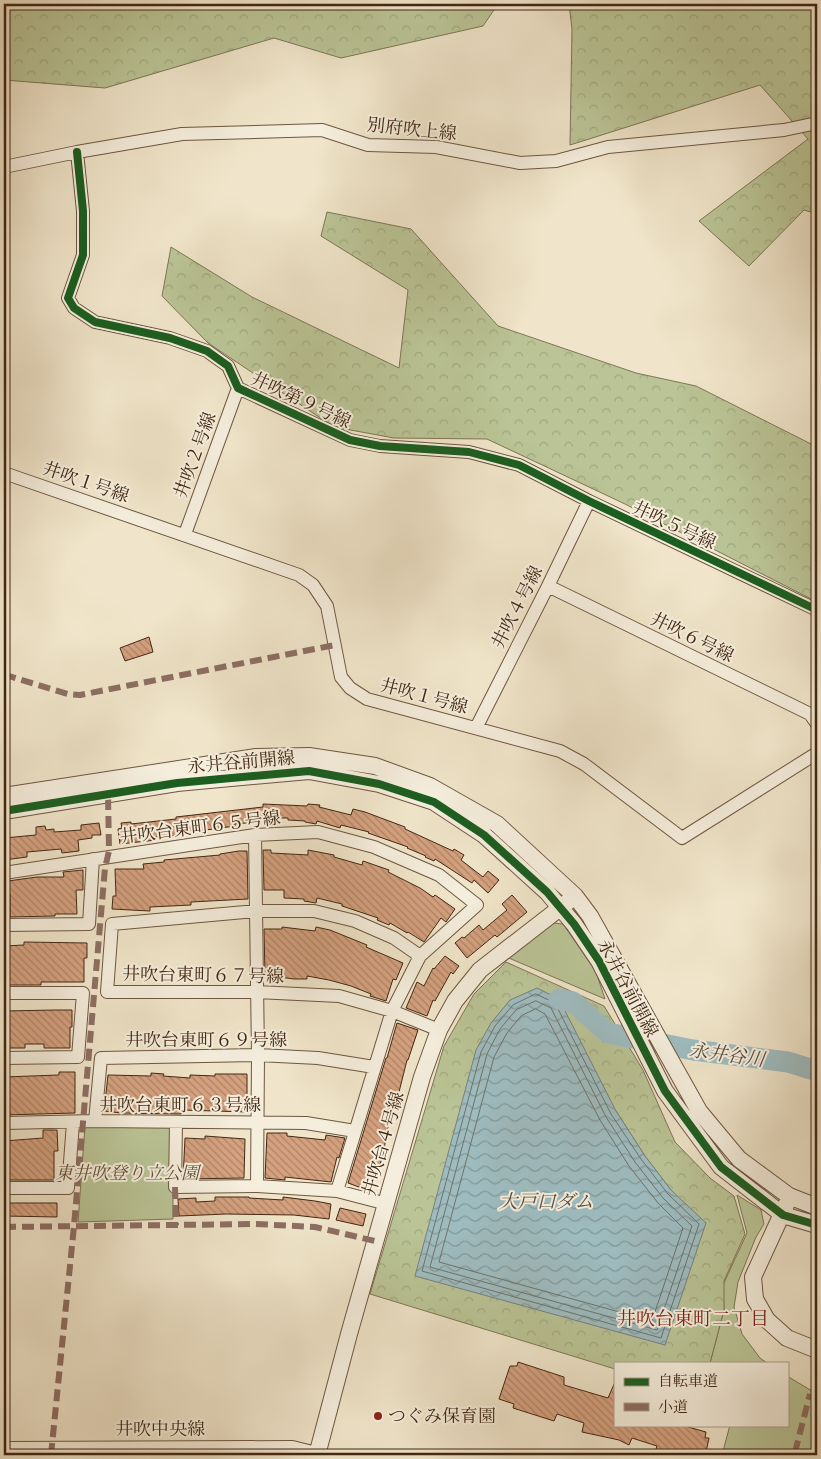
<svg xmlns="http://www.w3.org/2000/svg" width="821" height="1459" font-family="Vollkorn,'Noto Serif JP',serif">
<defs>
<pattern id="forest-crowns" width="20" height="18" patternUnits="userSpaceOnUse" patternTransform="scale(1.25)"><rect width="20" height="18" fill="#bac496"/><path d="M2 6a3 3 0 1 1 6 0M12 15a3 3 0 1 1 6 0" fill="none" stroke="#a1a880"/></pattern>
<pattern id="water-waves" width="16" height="10" patternUnits="userSpaceOnUse" patternTransform="scale(1.25)"><rect width="16" height="10" fill="#9ebcc0"/><path d="M0 5q4-4 8 0t8 0" fill="none" stroke="#82999b"/></pattern>
<pattern id="building-back-hatch" width="6" height="6" patternUnits="userSpaceOnUse" patternTransform="scale(1.25)"><rect width="6" height="6" fill="#d5a17f"/><path d="M-1 5l2 2M0 0l6 6M5-1l2 2" fill="none" stroke="#ae8367"/></pattern>
</defs>
<rect width="100%" height="100%" fill="#f0e5ca"/>
<filter id="stains"><feTurbulence type="fractalNoise" baseFrequency=".004" numOctaves="4"/><feColorMatrix values="0 0 0 0 .2 0 0 0 0 .09 0 0 0 0 .02 0 0 0 .5 -.17"/></filter>
<radialGradient id="worn" r=".72"><stop offset=".6" stop-color="#630" stop-opacity="0"/><stop offset="1" stop-color="#630" stop-opacity=".3"/></radialGradient>
<!-- green -->
<path fill="#bac496" stroke="#7e7654" d="M554 923 563 924 596 972 605 999 504 956Z
M85 1126 173 1127V1219L78 1222Z
M737 1195 761 1210 764 1224 756 1237 738 1282 734 1307 742 1334 760 1358 767 1363H710L724 1310 723 1285 747 1233Z
M787 1376 817 1394V1455H722L730 1425H787Z"/>
<!-- forest -->
<path fill="url(#forest-crowns)" stroke="#7e7654" fill-rule="evenodd" d="M4 4H498L483 26 341 58 274 38 105 88 4 80Z
M569 4H817V214L804 210 749 266 699 221 808 139 760 85 570 145 572 29Z
M327 212 411 229 498 326 636 373 696 386 817 447V602L625 504 487 439 394 438 334 427 208 343 162 296 171 247 252 297 399 368 408 290 321 236Z
M506 962 604 1006 643 1070 675 1142 710 1178 734 1196 745 1234 724 1281V1310L710 1363H615V1369L370 1294 444 1046 474 994ZM491 1023 616 1111 645 1156 671 1190Z"/>
<!-- water -->
<path fill="url(#water-waves)" stroke="#79807a" d="M537 988 559 999 616 1111 645 1156 671 1190 706 1223 665 1345 415 1276 476 1050 491 1023 510 1000Z"/>
<g fill="none" stroke-linecap="round" stroke-linejoin="round">
<!-- shore -->
<path stroke="#707269" stroke-width="1" d="M536 994 555 1003 611 1114 641 1159 668 1194 699 1224 661 1338 422 1271 481 1052 495 1026 513 1005Z
M536 1001 551 1008 606 1117 635 1162 663 1198 692 1226 657 1330 430 1267 487 1054 500 1029 516 1010Z
M536 1009 545 1014 600 1120 629 1166 658 1203 683 1228 652 1321 439 1262 494 1057 507 1033 521 1016Z"/>
<!-- river -->
<path stroke="#9ebcc0" stroke-width="21" d="M559 999 573 1002 608 1033 693 1050 788 1062 817 1071"/>
</g>
<!-- building -->
<path fill="url(#building-back-hatch)" stroke="#422712" d="M149 637 153 652 125 661 120 648Z
M263 804 307 806 308 804 320 805 319 807 351 815 353 809 365 812 405 827V829L453 851 454 849 464 855 461 860 483 877 488 871 499 880 488 893 474 880 472 883 435 859 434 861 425 857 426 856 407 848 408 847 368 833 369 832 341 825 340 828 317 821 316 824 305 822V821L288 820V818H255L256 822 235 824V826L191 832V834L156 837V840L120 844 118 829 122 828 121 823 131 822V824L176 819V817L263 807Z
M99 823 101 835H92V838L78 840 79 851 62 853 61 849 27 852V857L4 860V838L36 835V827L45 826 46 830 54 829V832L81 830V825Z
M263 850H271V853L308 855V850L334 855V857L362 865 363 861 389 870 388 872 420 888 433 897 435 895 455 909 446 922 441 918 424 942 408 932 407 933 390 923 389 925 377 920 378 918 342 906V904L317 898 316 903 304 901V899L284 898V890H264Z
M239 851H247L248 899 191 902V905L150 907V911L112 909 113 896H116L115 869H144L143 864 164 862V860L220 855V854Z
M83 870V890H76L77 914H55V916L10 917V894H8V881L37 877H64L63 872Z
M512 895 527 912 497 937 495 935 467 958 455 943 462 937 464 938 479 925 483 930 507 910 502 904Z
M282 927 315 931 316 927 330 930 367 945 366 947 403 963 396 980 393 979 386 1001 370 996 371 994 351 986 329 980 307 976V979H294L265 975 264 929H282Z
M24 942 87 943V958H84V982H41V985H4V946L24 945Z
M445 956 459 966 453 974 451 972 435 1001 433 1000 427 1016 406 1008 417 982 424 986 433 968 434 969Z
M56 1010H72V1027H70V1048H44V1044H25V1048H4V1011Z
M397 1023 418 1030 408 1060H407L395 1108 393 1107 387 1131 383 1156 370 1191 348 1183 386 1058H387Z
M59 1072H75V1113L4 1115V1077L59 1075Z
M151 1073 164 1074 163 1076 190 1078V1075L215 1076V1074H247V1098H250L249 1112 181 1110V1114L121 1113 104 1111 108 1075 151 1076Z
M43 1130H57L58 1151H54V1180H4V1141L43 1138Z
M267 1133H287V1136L325 1140 326 1135 345 1138 339 1158 337 1157 331 1182 285 1177V1180L265 1178Z
M205 1136 245 1139 244 1178 183 1179 185 1138 205 1139Z
M215 1197H249V1198L283 1200V1197L315 1201 331 1204 329 1219 294 1215 226 1214 179 1216 178 1199 196 1198V1202L215 1201Z
M4 1203H57V1217L4 1216Z
M340 1208 366 1214 363 1226 336 1220Z
M518 1362 564 1377V1385L608 1398 615 1382V1425H681L706 1432 705 1438H709L706 1452H702L701 1455H654L657 1446 632 1438 629 1445 619 1440 582 1432 584 1423 557 1414 554 1421 513 1408 514 1404 499 1399 510 1366H517Z"/>
<g fill="none" stroke-linecap="round" stroke-linejoin="round">
<!-- minor casing -->
<g stroke="#6e5640" stroke-width="14">
<path id="minor" d="M77 152 83 211V255L68 298 74 308 95 322 170 338 207 351 228 366 238 388 350 440 380 446 469 452 519 465 589 501 817 610
M4 167 77 152 182 134 322 130 368 145 436 147 520 163 556 161 608 147 784 130 817 123
M4 473 299 575 313 585 327 606 341 677 350 688 367 699 560 751 584 764 682 838 817 753
M185 534 238 388
M548 586 810 714 817 724
M476 728 548 586 589 501
M255 835 258 1055 257 1186
M4 873 255 835 318 832 374 847 439 875 477 905 420 956 392 1011 337 1191
M4 925 89 924 93 859
M420 956 394 938 355 921 314 911H257L112 924 107 992H257L339 996 392 1011 439 1030
M4 993H83L78 1057 4 1058
M95 1121 101 1058 258 1055 318 1058 374 1067
M4 1123 95 1121 306 1123 355 1131
M176 1123 175 1187 257 1186 337 1191 387 1204
M4 1188H68L73 1123"/>
</g>
<!-- tertiary casing -->
<g stroke="#6e5640" stroke-width="18">
<path id="tertiary" d="M4 796 256 757 309 756 375 766 430 786 497 824 575 896 590 916 699 1111 739 1159 789 1196 817 1207
M4 811 177 783 309 771 379 784 434 802 484 835 547 892 574 924 599 961 665 1091 721 1167 783 1215 817 1225
M786 1205 753 1277 755 1299 767 1320 787 1338 817 1350
M4 1450 292 1449 316 1455
M317 1455 349 1334 422 1077 439 1030 455 1001 480 970 569 901"/>
</g>
<!-- minor -->
<use href="#minor" stroke="#f5eedd" stroke-width="12"/>
<!-- tertiary -->
<use href="#tertiary" stroke="#f5eedd" stroke-width="16"/>
<!-- quiet -->
<path stroke="#8d6e63" stroke-width="6" stroke-dasharray="12 6" stroke-linecap="butt" d="M4 677 9 676 68 694 80 695 335 645
M175 1187 176 1225
M4 1227 256 1224 315 1227 375 1241
M795 1452 810 1394
M51 1455 74 1226 105 868 109 851 108 794"/>
<!-- cycleway casing -->
<g stroke="#f5eedd" stroke-width="11">
<path id="cycleway" d="M77 152 83 211V255L68 298 74 308 95 322 170 338 207 351 228 366 238 388 350 440 380 446 469 452 519 465 589 501 817 610
M4 811 177 783 309 771 379 784 434 802 484 835 547 892 574 924 599 961 665 1091 721 1167 783 1215 817 1225"/>
</g>
<!-- cycleway -->
<use href="#cycleway" stroke="#1b5e20" stroke-width="8"/>
</g>
<!-- markers -->
<circle fill="#8f2418" stroke="#f5eedd" stroke-width="2" cx="378" cy="1416" r="5"/>
<g text-anchor="middle" stroke-width="4" stroke-linejoin="round" paint-order="stroke">
<!-- street labels -->
<g font-size="18" fill="#422712" stroke="#f5eedd">
<text transform="translate(412 129) rotate(6)" y="6">別府吹上線</text>
<text transform="translate(301 400) rotate(25)" y="6">井吹第９号線</text>
<text transform="translate(195 455) rotate(-70)" y="6">井吹２号線</text>
<text transform="translate(86 482) rotate(19)" y="6">井吹１号線</text>
<text transform="translate(674 525) rotate(25)" y="6">井吹５号線</text>
<text transform="translate(517 607) rotate(-63)" y="6">井吹４号線</text>
<text transform="translate(692 637) rotate(26)" y="6">井吹６号線</text>
<text transform="translate(424 696) rotate(15)" y="6">井吹１号線</text>
<text transform="translate(241 762) rotate(-5)" y="6">永井谷前開線</text>
<text transform="translate(200 827) rotate(-7)" y="6">井吹台東町６５号線</text>
<text transform="translate(203 975) rotate(1)" y="6">井吹台東町６７号線</text>
<text transform="translate(628 988) rotate(62)" y="6">永井谷前開線</text>
<text x="206" y="1046">井吹台東町６９号線</text>
<text x="180" y="1111">井吹台東町６３号線</text>
<text transform="translate(383 1144) rotate(-74)" y="6">井吹台４号線</text>
<text x="160" y="1435">井吹中央線</text>
</g>
<!-- park labels -->
<g font-size="18" font-style="italic" fill="#604e33" stroke="#f5eedd">
<text x="127" y="1179">東井吹登り立公園</text>
</g>
<!-- poi labels -->
<g font-size="18" fill="#422712" stroke="#f5eedd" text-anchor="start">
<text x="388" y="1422">つぐみ保育園</text>
</g>
<!-- water labels -->
<g font-size="19" font-style="italic" fill="#594c3e" stroke="#f5eedd">
<text transform="translate(727 1054) rotate(8)" y="7">永井谷川</text>
<text x="546" y="1208">大戸口ダム</text>
</g>
<!-- neighbourhood labels -->
<g font-size="19" fill="#7a1f14" stroke="#f5eedd">
<text x="693" y="1325">井吹台東町二丁目</text>
</g>
</g>
<!-- margin -->
<rect width="821" height="1459" fill="none" stroke="#f0e5ca" stroke-width="20"/>
<rect x="5" y="5" width="811" height="1449" fill="none" stroke="#422712" stroke-width="2.5"/>
<rect x="10" y="10" width="801" height="1439" fill="none" stroke="#422712"/>
<!-- legend -->
<rect x="614" y="1362" width="175" height="65" fill="#f5eedd" stroke="#ad9e8c"/>
<rect x="624" y="1378" width="25" height="8" fill="#1b5e20" stroke="#ad9e8c"/>
<text x="658" y="1386" font-size="15" fill="#422712">自転車道</text>
<rect x="624" y="1403" width="25" height="8" fill="#8d6e63" stroke="#ad9e8c"/>
<text x="658" y="1412" font-size="15" fill="#422712">小道</text>
<rect width="100%" height="100%" filter="url(#stains)"/>
<rect width="100%" height="100%" fill="url(#worn)"/>
</svg>
